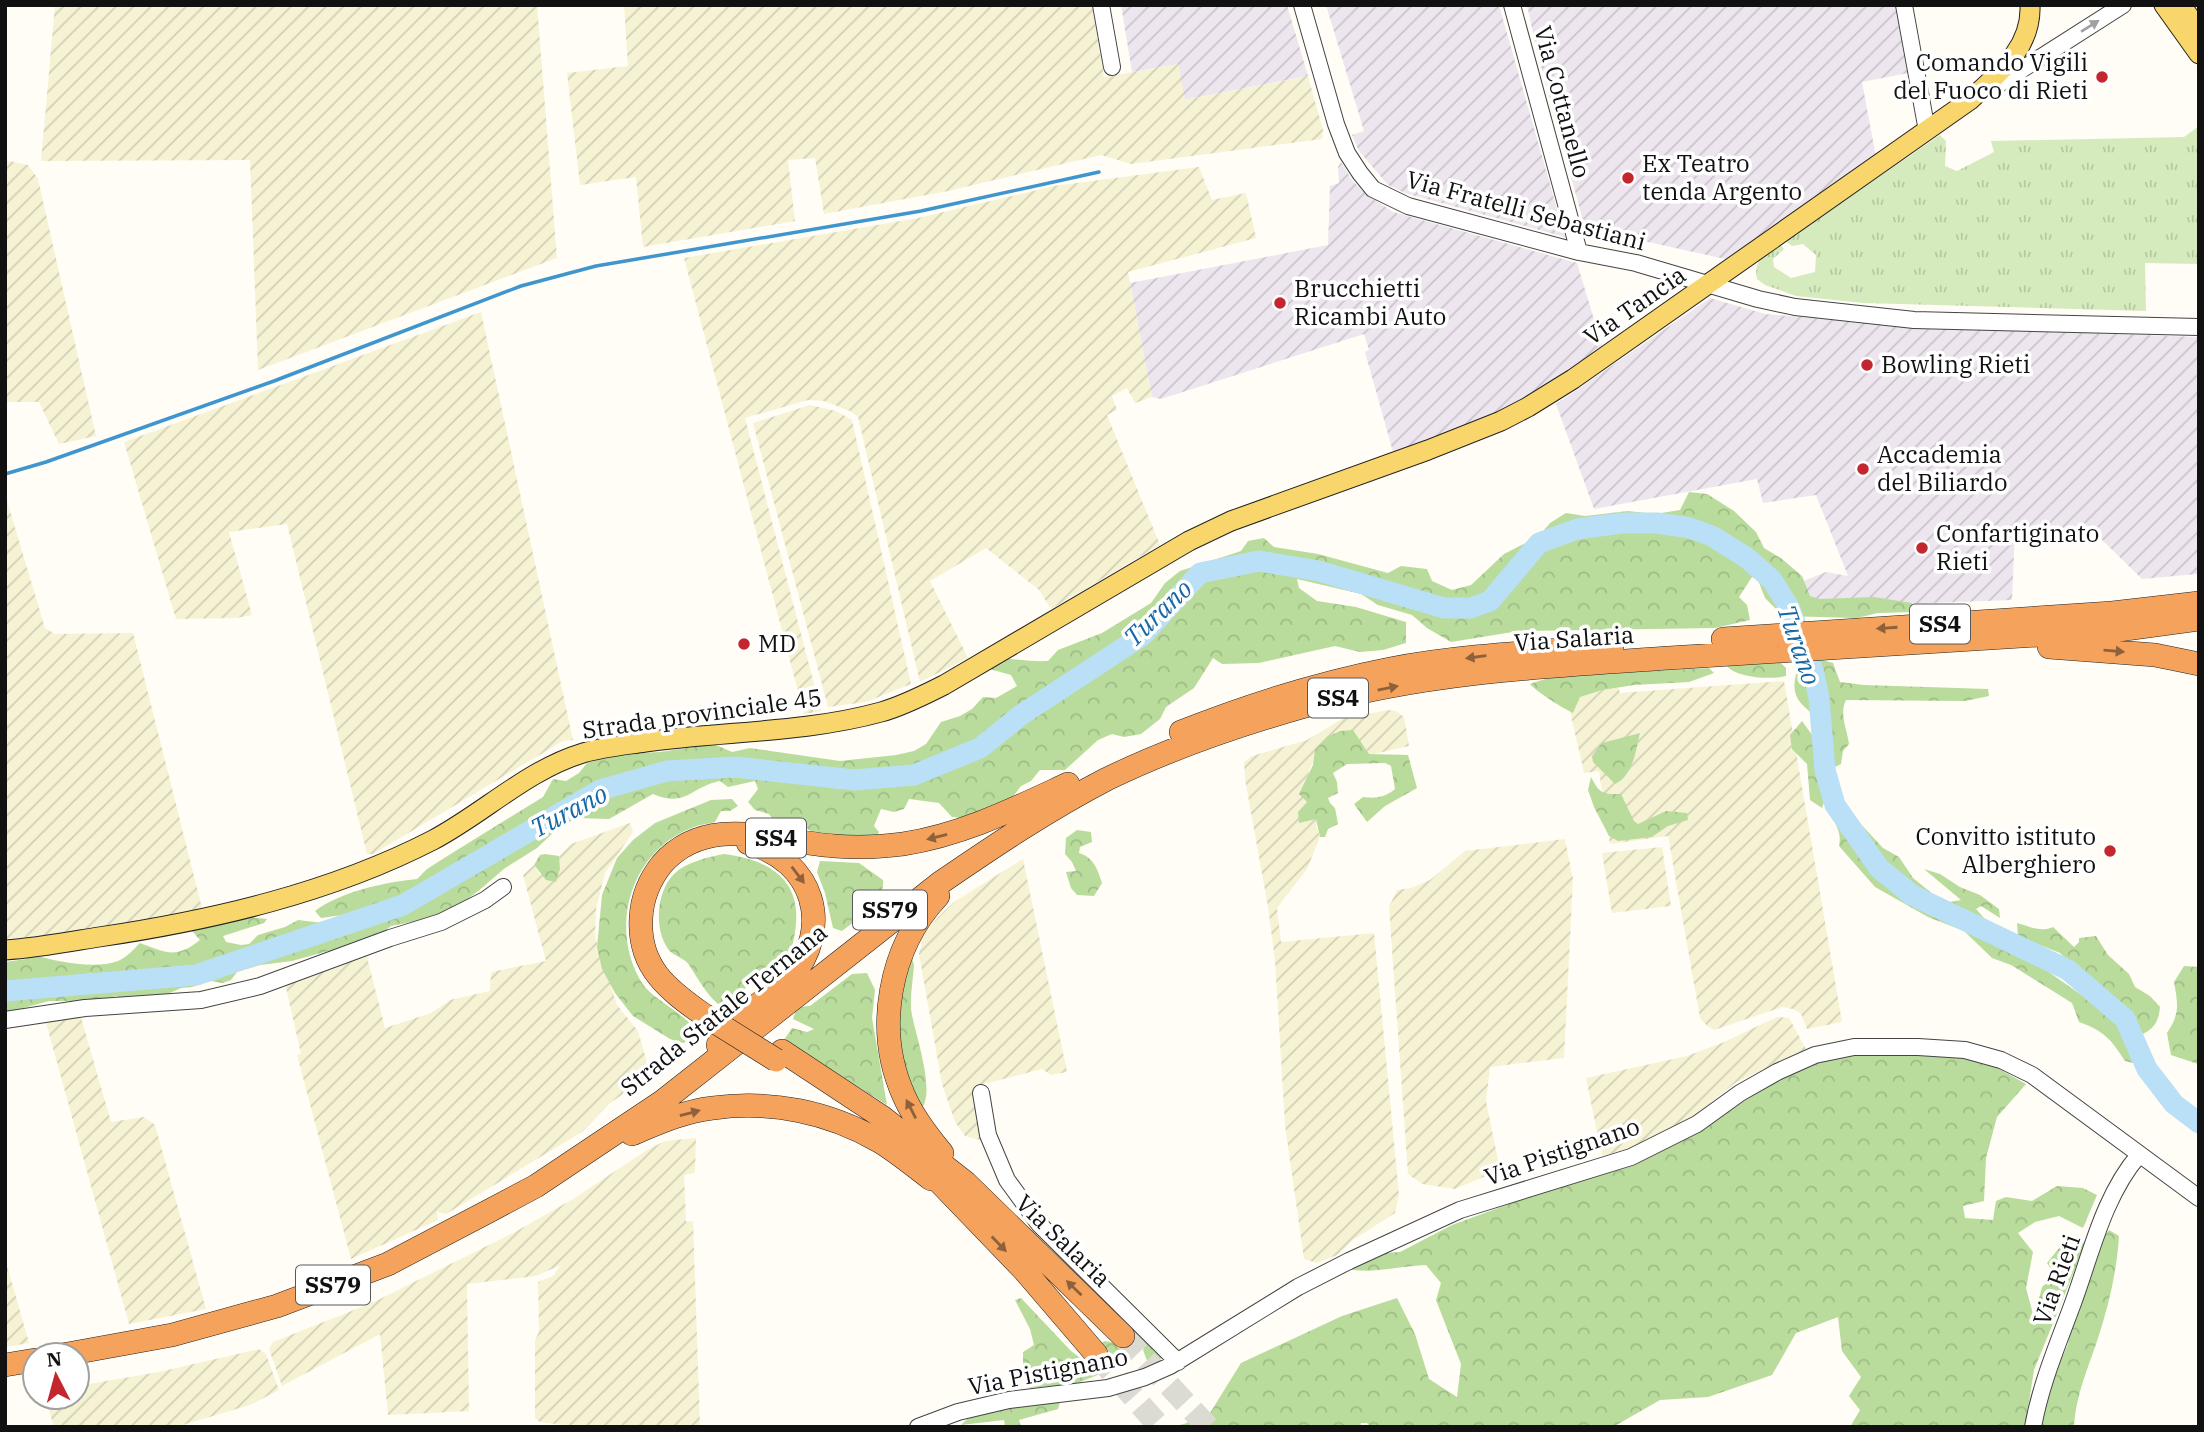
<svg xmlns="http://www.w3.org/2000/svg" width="2204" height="1432" font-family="'IBM Plex Serif',serif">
<defs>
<pattern id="industrial-furrows" width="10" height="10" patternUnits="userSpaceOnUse" patternTransform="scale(1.75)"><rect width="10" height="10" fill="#eee6ef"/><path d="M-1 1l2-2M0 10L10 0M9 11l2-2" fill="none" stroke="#cbc4cc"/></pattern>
<pattern id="farmland-furrows" width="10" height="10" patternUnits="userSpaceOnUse" patternTransform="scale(1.75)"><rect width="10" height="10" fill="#f6f3d4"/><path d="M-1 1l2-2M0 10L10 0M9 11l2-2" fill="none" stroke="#d2cfb5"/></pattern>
<pattern id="grass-tufts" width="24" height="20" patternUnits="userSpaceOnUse" patternTransform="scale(1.75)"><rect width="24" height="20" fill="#d5ebbd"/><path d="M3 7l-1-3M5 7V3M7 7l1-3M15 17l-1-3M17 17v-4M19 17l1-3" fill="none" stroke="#b6c8a1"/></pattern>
<pattern id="forest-crowns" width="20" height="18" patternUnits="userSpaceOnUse" patternTransform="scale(1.75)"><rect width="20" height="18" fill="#b9dc9c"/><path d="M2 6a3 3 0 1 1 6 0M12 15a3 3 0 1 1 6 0" fill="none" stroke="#9ebc85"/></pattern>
</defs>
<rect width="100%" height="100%" fill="#fffdf5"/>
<!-- industrial -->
<path fill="url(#industrial-furrows)" d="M1121 5H1287L1308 76 1184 100 1178 64 1132 72Z
M1326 5H1499L1565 237 1405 193 1388 185 1359 151 1352 135 1364 131Z
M1527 5H1896L1908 73 1862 82 1876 157 1725 259 1585 228 1537 51Z
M1341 162 1352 180 1367 195 1393 212 1577 263 1602 346 1545 390 1501 412 1393 452 1365 352 1369 350 1364 334 1161 399 1152 397 1130 283 1328 245 1330 186 1339 183 1338 167Z
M1710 298 1765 314 1905 326 2199 337 2197 574 2142 579 2097 535 2015 530 2012 600 1816 607 1801 582 1826 572 1848 576 1816 495 1763 503 1757 479 1594 509 1556 404Z"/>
<!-- farmland -->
<path fill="url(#farmland-furrows)" d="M55 5H537L557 258 258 370 250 160 41 161Z
M624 5H1092L1104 77 1178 64 1185 100 1308 76 1323 130 1322 139 1131 164 1101 155 948 191 824 214 815 158 788 160 795 221 643 247 636 177 580 185 567 73 628 66Z
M5 160 28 165 38 179 96 436 59 444 39 402H7L5 392Z
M1199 167 1212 200 1246 193 1256 238 1128 272 1152 397 1135 403 1127 388 1112 396 1117 410 1107 415 1160 545 1051 609 1039 590 986 548 930 581 968 658 920 682 858 417 850 411 824 401 808 400 745 418 821 711 804 714 684 258 918 218 1054 186Z
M481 312 573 740 563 741 373 854H367L287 524 229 532 252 615 236 618 176 619 124 442Z
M810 405 836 411 852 420 911 684 866 702 828 707 753 423Z
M5 494 45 628 55 634 133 633 202 908 172 918 115 924 58 934 5 939Z
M1784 681 1842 1022 1807 1029 1801 1014 1793 1009 1782 1007 1714 1030 1707 1026 1700 1018 1668 836 1610 844 1599 771 1584 773 1565 689 1617 683 1620 693Z
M1388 710 1396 711 1404 717 1409 746 1369 755 1353 731 1315 759 1309 770 1307 802 1302 807 1317 819 1316 825 1320 837 1307 869 1277 908 1281 942 1374 933 1399 1195 1395 1213 1353 1240 1337 1255 1317 1263 1304 1259 1285 1125 1275 960 1268 907 1245 779 1244 762 1252 756 1307 740 1342 719Z
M630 823 633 832 605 873 596 909 595 937 617 1005 638 1031 646 1059 647 1078 610 1103 582 1132 446 1214 437 1212 438 1220 351 1259 297 1055 301 1054 285 983 366 953 385 1028 431 1013 450 1000 490 991 491 972 546 961 523 875 534 865 540 875 560 869 559 856 571 844Z
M1565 839 1573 879 1564 1058 1490 1067 1486 1101 1500 1170 1455 1189 1422 1184 1408 1174 1389 907 1397 890 1411 888 1430 880 1465 851Z
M1662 847 1671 906 1612 913 1602 853Z
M1023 859 1067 1072 1051 1075 1042 1069 976 1086 984 1138 980 1140 965 1136 955 1122 942 1084 919 954 923 936 938 917 954 902Z
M80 1014 111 1122 144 1117 155 1125 206 1309 129 1324 45 1019Z
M1777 1017 1789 1018 1806 1049 1735 1083 1695 1115 1628 1149 1602 1156 1586 1078 1687 1056 1722 1043Z
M696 1138 695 1173 684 1175 686 1222 693 1221 700 1427H579L540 1422 535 1418V1340L539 1332 538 1282 553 1276 561 1265 536 1276 467 1284 469 1411 388 1415 380 1334 282 1386 269 1349 273 1342 374 1302 515 1232 573 1199 647 1150 665 1141Z
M5 1258 29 1343 5 1347Z
M259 1349 266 1354 279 1390 250 1405 176 1427H54L45 1397H77V1386L159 1372Z"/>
<!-- grass -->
<path fill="url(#grass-tufts)" d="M2199 126V264L2145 263 2146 311 1864 303 1796 296 1765 285 1757 279C1753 260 1765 254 1779 243L1784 249 1773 259 1774 267 1791 278 1815 272 1816 255 1803 244 1792 246 1785 241 1940 135 1946 141 1945 166 1957 171 1994 152 1991 141 2184 137Z"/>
<!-- forest -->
<path fill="url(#forest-crowns)" d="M1689 492 1707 494 1734 511 1756 532 1764 548 1782 559 1802 576 1810 596 1820 599 1874 597 1912 603 1913 612 1878 613 1857 618 1783 616 1765 598 1758 580 1752 577 1739 597 1747 605 1750 620 1715 628 1519 631 1451 642 1427 628 1412 615 1378 605 1361 594 1297 579 1299 588 1317 601 1356 607 1406 622V643L1383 650 1360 652 1335 646 1259 663 1222 664 1213 658 1194 688 1166 707 1160 719 1141 734 1124 737 1112 734 1098 740 1065 770H1040L1031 781 1021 786 1011 799 964 818 952 817 939 803 909 799 904 809 894 812 881 809 874 826 879 832 876 838 823 839 806 828 793 834 782 832 769 814 755 810 748 802 758 789 755 781 728 787 720 781C690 787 687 808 653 794L609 819 576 818 556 830 537 848 505 868 483 887 469 898 463 912 391 926 364 948 348 952 328 951 292 961 260 965 237 972 231 980 223 983 211 981 192 987 181 988 159 998 124 1000 116 996 107 999 105 1005H84L67 1001H49L5 1013V997C29 994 54 987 77 988 105 989 110 996 137 982L133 976C90 968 47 980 5 987V962L26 959 33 955C57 961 93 970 118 961 126 958 134 949 140 943 167 953 176 959 200 940L192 931 251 917 267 919 264 923 223 936 226 942 241 945 249 944 258 935 285 927 298 920 323 923 340 919 342 915 321 918 315 911C340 892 385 882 417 879L427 869 449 855 543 797 553 779 566 781 579 773 587 763 615 754 660 752 714 744 732 752 750 748 840 761 896 755 914 751 926 744 941 722 960 716 972 709 983 697 996 698 1017 686 1011 675 986 668 991 658C1011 658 1029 662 1048 661L1058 650 1102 633 1151 603 1165 583 1180 571 1241 551 1248 541 1264 538 1274 547 1318 554 1388 573 1401 566 1427 569 1432 581 1452 590 1471 585 1504 554 1539 536 1550 523 1566 513 1585 516 1628 511 1655 514 1680 510Z
M1815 658 1833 663 1840 682 1864 685 1988 689 1989 696 1965 701 1846 700C1839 714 1847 729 1849 744L1843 751 1841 764 1833 768 1824 755 1827 729C1810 706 1785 704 1798 668Z
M1740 662H1780L1786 668V676C1771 680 1737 678 1727 666Z
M1709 668 1714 673 1689 682 1634 685 1602 690 1580 697 1573 713C1564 709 1534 690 1530 684L1554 676Z
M1802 721 1815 739 1814 753 1820 777 1829 788 1822 808 1810 800 1807 764 1792 749 1790 735Z
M1353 730 1369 754 1408 755 1417 788 1385 806 1367 822 1354 804 1363 797C1376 799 1385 797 1395 789L1391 766 1385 763 1347 764 1333 773 1337 782 1338 793 1328 798 1330 803 1335 808 1338 824 1328 829 1325 837H1320L1316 819 1299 823 1298 812 1307 802 1299 794 1313 765 1315 750 1327 737 1340 731Z
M1640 733C1636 750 1633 776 1615 784L1593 762 1592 756 1602 743Z
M1591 777C1600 794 1602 794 1621 794L1634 821 1638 824 1666 811 1687 813 1688 820 1668 826 1652 837 1618 841 1609 836 1594 807 1588 790Z
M732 799 738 806 730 811H721L715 822C707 824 697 825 689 829 629 854 609 930 642 983 652 999 689 1016 693 1029 693 1031 693 1037 692 1040L683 1043 670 1039 633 1016 615 993 602 969 597 947 602 895 617 858 633 840 655 823 711 800Z
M1843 805 1883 848 1899 857 1913 878 1944 903 1961 900 1924 869 1940 874 1960 887 1980 895 1999 909 2000 918 1981 906 1976 909 1993 928 2010 935 2026 954 2043 968 2080 994 2128 1032 2136 1054 2133 1063 2125 1061C2111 1039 2104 1031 2079 1022L2072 1003 2011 965 1992 958 1964 931 1928 917 1875 887 1839 846C1843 827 1830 823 1832 806Z
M1077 830 1091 832 1092 842 1080 847 1079 853C1094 858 1097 868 1102 883L1094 896 1077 895 1071 888 1066 872 1076 871 1072 862 1065 854 1066 838Z
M545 854 559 856 560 869 556 882 546 880 534 865 540 855Z
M724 854C764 859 800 876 796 923 795 935 793 949 786 959 777 972 759 980 746 986L741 1005 722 1007C706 995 700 981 689 965 685 958 673 956 668 949 654 929 656 892 674 874 686 862 708 857 724 854Z
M820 861 859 863 883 880C885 903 858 918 842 931L833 928 825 893 817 872Z
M2017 923C2029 926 2041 933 2053 927L2074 947 2079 942V938L2096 936 2108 955 2129 974 2135 987 2150 996 2160 1007C2159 1020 2155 1028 2143 1034L2115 999 2095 988 2060 953 2018 936Z
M912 958 914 965C913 981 909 1000 912 1015 916 1036 935 1090 922 1108 916 1097 908 1085 905 1073 895 1044 899 986 912 958Z
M2184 966 2199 967 2198 1064 2171 1055 2167 1033C2180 1014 2178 1004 2174 982Z
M867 973 875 990 872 1018 887 1105 784 1040 792 1028 807 1032 814 1029 793 1019 797 1007 810 1006 852 974Z
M1855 1052 1962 1057 1994 1066 2026 1084 1997 1117 1986 1158 1984 1201 1963 1206 1965 1218 1993 1220 1996 1201 2006 1197 2032 1201 2057 1186 2083 1188 2097 1195 2083 1228 2059 1216 2035 1222 2018 1233 2033 1252 2026 1288 2034 1318 2042 1287 2055 1275 2047 1263 2059 1248 2086 1242 2034 1370 2025 1427H1850L1860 1410 1849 1396 1861 1377 1842 1351 1838 1317 1796 1333 1772 1375 1708 1397 1660 1400 1613 1427H1371L1367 1423H1361L1360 1427H1170L1184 1424 1210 1413 1241 1363 1342 1316 1397 1298 1415 1334 1429 1379 1457 1397 1461 1364 1436 1300 1441 1283 1426 1265C1400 1266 1373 1274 1347 1269L1383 1253 1400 1252 1452 1225 1539 1193 1635 1165 1701 1131 1747 1099 1785 1077 1817 1062Z
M2109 1230 2119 1236C2117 1270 2109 1305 2098 1338 2088 1369 2076 1394 2074 1427H2040L2044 1398 2068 1344 2070 1325 2097 1246Z
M1107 1295 1163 1355 1162 1358 1148 1363 1143 1350 1145 1346 1137 1339 1105 1360 1099 1367 1100 1374 1075 1384 1029 1388 1023 1378V1352L1034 1345 1030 1329 1015 1300 1021 1298 1071 1351 1083 1360H1091L1100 1344 1105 1341 1115 1343 1092 1296Z
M1060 1402 1058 1409 1019 1420 1021 1427H1005L1004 1420 961 1425C983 1401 1029 1405 1060 1402Z"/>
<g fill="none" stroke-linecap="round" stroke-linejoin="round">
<!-- stream -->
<path stroke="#3f96cf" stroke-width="3.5" d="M5 474 46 462 274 381 521 286 596 266 921 211 1099 172"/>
<!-- river -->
<path stroke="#b9e0f7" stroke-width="21" d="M5 991 196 975 403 905 600 790 667 771 735 767 854 780 914 775 980 748 1021 715 1143 635 1200 573 1259 561 1319 571 1444 608H1471L1490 601 1539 543 1577 529 1622 523H1657L1690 528 1712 536 1747 558 1772 580 1790 609 1814 674 1819 698 1825 770 1835 805 1879 868 1912 895 2068 970 2125 1019 2147 1069 2174 1104 2199 1123"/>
<!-- highway-tunnel -->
<path stroke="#dbdad3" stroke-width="23" stroke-dasharray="23 11" stroke-linecap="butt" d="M1123 1336 1208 1427
M1096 1354 1160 1427"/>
<!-- minor casing -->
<g stroke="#444" stroke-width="18">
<path id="minor" d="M1101 5 1112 67
M1302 5 1336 124 1347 153 1360 173 1373 189 1408 206 1579 252 1636 263 1758 299 1795 307 1914 320 2199 327
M1512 5 1579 252
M1904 5 1927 131
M1988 91 2123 5
M5 1020 85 1008 201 1000 260 986 390 938 441 922 485 900 503 887
M981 1093 988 1135 1007 1180 1039 1224 1178 1362
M918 1427 958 1412 1009 1400 1108 1388 1145 1377 1170 1366 1298 1287 1349 1261 1460 1210 1631 1157 1697 1124 1740 1093 1777 1072 1815 1055 1854 1047H1918L1965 1050 2001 1060 2032 1075 2199 1198
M2033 1427C2041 1383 2058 1344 2073 1303 2091 1254 2104 1195 2139 1155"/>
</g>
<!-- major casing -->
<g stroke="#222" stroke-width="21">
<path id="major" d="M2164 5 2199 54
M2181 5 2199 30
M5 950C37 948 68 942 99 937 213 920 330 893 433 840 484 813 527 770 583 753 603 747 625 745 645 742 723 731 805 733 881 712 903 706 924 695 944 685L1189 541 1231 521 1428 450 1501 421 1528 407 1573 379 1970 100C1998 74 2032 48 2030 5"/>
</g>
<!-- highway casing -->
<g stroke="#222" stroke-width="24">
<path id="highway" d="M1723 639 2112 613 2199 603
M2049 647 2155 655 2199 664
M1181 732C1249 705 1319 683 1390 669 1463 655 1538 652 1612 646
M938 896C889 948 874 1030 904 1096 913 1117 927 1135 942 1153
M704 1015C668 990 638 967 641 918 642 898 650 879 662 864 708 812 776 842 834 846 857 848 880 847 903 844 962 835 1014 809 1068 784
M718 1045 730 1027 790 979C834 928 814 860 748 843
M782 1051 882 1117 966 1183 1123 1336
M632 1134C658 1123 685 1111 713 1108 771 1100 829 1112 879 1141 897 1152 914 1166 931 1179
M921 1163 1024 1270 1096 1354
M62 1355 172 1335 277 1306 388 1264 489 1211 536 1186 663 1101 940 883C994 846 1049 809 1107 779 1171 748 1241 724 1309 705 1426 672 1549 666 1669 658 1819 648 1969 639 2118 630L2199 619
M5 1365 35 1360"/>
</g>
<!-- minor -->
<use href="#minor" stroke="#fff" stroke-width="16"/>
<!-- major -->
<use href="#major" stroke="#f9d66b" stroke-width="19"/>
<!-- highway -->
<use href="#highway" stroke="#f5a25d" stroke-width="23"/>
<!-- highway-bridge casing -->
<g stroke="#222" stroke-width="24" stroke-linecap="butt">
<path id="highway-bridge" d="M704 1015 776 1060"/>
</g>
<!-- highway-bridge -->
<use href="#highway-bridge" stroke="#f5a25d" stroke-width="23"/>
</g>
<!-- one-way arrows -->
<defs><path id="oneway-solid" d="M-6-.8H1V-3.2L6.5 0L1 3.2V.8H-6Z" transform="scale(1.75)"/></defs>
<use fill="#a0a0a0" href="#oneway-solid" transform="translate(2090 26) rotate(-32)"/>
<g fill="#8e613b">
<use href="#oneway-solid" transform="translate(1887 628) rotate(176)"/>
<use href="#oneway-solid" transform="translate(2114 651) rotate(5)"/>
<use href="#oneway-solid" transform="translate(1476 657) rotate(172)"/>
<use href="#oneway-solid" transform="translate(1388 688) rotate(-11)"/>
<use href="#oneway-solid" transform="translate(937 837) rotate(166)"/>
<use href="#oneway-solid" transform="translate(798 875) rotate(53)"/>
<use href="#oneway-solid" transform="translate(911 1109) rotate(-117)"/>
<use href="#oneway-solid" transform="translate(690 1113) rotate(-15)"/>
<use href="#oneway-solid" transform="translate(999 1244) rotate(46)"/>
<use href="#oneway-solid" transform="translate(1074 1288) rotate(-136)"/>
</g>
<!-- markers -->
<g fill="#c4262e" stroke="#fff" stroke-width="2.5">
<circle cx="2102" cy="77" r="7"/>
<circle cx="1628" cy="178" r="7"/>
<circle cx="1280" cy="303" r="7"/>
<circle cx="1867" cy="365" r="7"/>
<circle cx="1863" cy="469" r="7"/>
<circle cx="1922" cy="548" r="7"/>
<circle cx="744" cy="644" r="7"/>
<circle cx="2110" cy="851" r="7"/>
</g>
<g text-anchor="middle" stroke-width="7" stroke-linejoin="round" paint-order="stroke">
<!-- shield labels -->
<g fill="#fff" stroke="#585858" stroke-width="2">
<rect x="1910" y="604.5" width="60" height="39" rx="5"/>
<rect x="1308" y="678.5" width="60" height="39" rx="5"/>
<rect x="746" y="818.5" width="60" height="39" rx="5"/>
<rect x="853" y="890.5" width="74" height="39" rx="5"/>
<rect x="296" y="1265.5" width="74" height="39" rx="5"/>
</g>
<g font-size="23" font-weight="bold" fill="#111">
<text x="1940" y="632">SS4</text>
<text x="1338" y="706">SS4</text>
<text x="776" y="846">SS4</text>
<text x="890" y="918">SS79</text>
<text x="333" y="1293">SS79</text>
</g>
<!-- poi labels -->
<g font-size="24" fill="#111" stroke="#fff" text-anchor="start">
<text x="2088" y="71" text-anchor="end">Comando Vigili<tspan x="2088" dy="28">del Fuoco di Rieti</tspan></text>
<text x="1642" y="172">Ex Teatro<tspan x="1642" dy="28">tenda Argento</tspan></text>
<text x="1294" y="297">Brucchietti<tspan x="1294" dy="28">Ricambi Auto</tspan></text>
<text x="1881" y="373">Bowling Rieti</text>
<text x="1877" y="463">Accademia<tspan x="1877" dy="28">del Biliardo</tspan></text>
<text x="1936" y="542">Confartiginato<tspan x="1936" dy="28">Rieti</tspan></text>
<text x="758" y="652">MD</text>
<text x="2096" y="845" text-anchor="end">Convitto istituto<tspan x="2096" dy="28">Alberghiero</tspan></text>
</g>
<!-- street labels -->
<g font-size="24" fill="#111" stroke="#fff">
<text transform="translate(1562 102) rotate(75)" y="8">Via Cottanello</text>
<text transform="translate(1526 211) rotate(15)" y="8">Via Fratelli Sebastiani</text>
<text transform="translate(1635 306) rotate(-35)" y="8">Via Tancia</text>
<text transform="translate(1574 639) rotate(-4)" y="8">Via Salaria</text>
<text transform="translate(702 714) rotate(-8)" y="8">Strada provinciale 45</text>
<text transform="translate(724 1010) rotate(-39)" y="8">Strada Statale Ternana</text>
<text transform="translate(1562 1152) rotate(-19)" y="8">Via Pistignano</text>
<text transform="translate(1063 1241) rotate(44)" y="8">Via Salaria</text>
<text transform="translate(2057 1280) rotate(-70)" y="8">Via Rieti</text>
<text transform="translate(1048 1372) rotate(-11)" y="8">Via Pistignano</text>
</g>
<!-- water labels -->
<g font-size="26" font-style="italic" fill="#1768a6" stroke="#fff">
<text transform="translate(1158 613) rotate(-44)" y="9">Turano</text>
<text transform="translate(1799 645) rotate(71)" y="9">Turano</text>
<text transform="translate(569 811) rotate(-28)" y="9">Turano</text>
</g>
</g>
<!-- border -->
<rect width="2204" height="1432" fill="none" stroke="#111111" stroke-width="14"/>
<!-- north arrow -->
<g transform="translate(56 1376) rotate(354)"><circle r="33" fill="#ffffff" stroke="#a0a0a0" stroke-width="2"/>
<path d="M0-5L12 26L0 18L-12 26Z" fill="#c4262e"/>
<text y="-10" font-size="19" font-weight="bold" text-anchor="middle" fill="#111111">N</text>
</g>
</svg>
